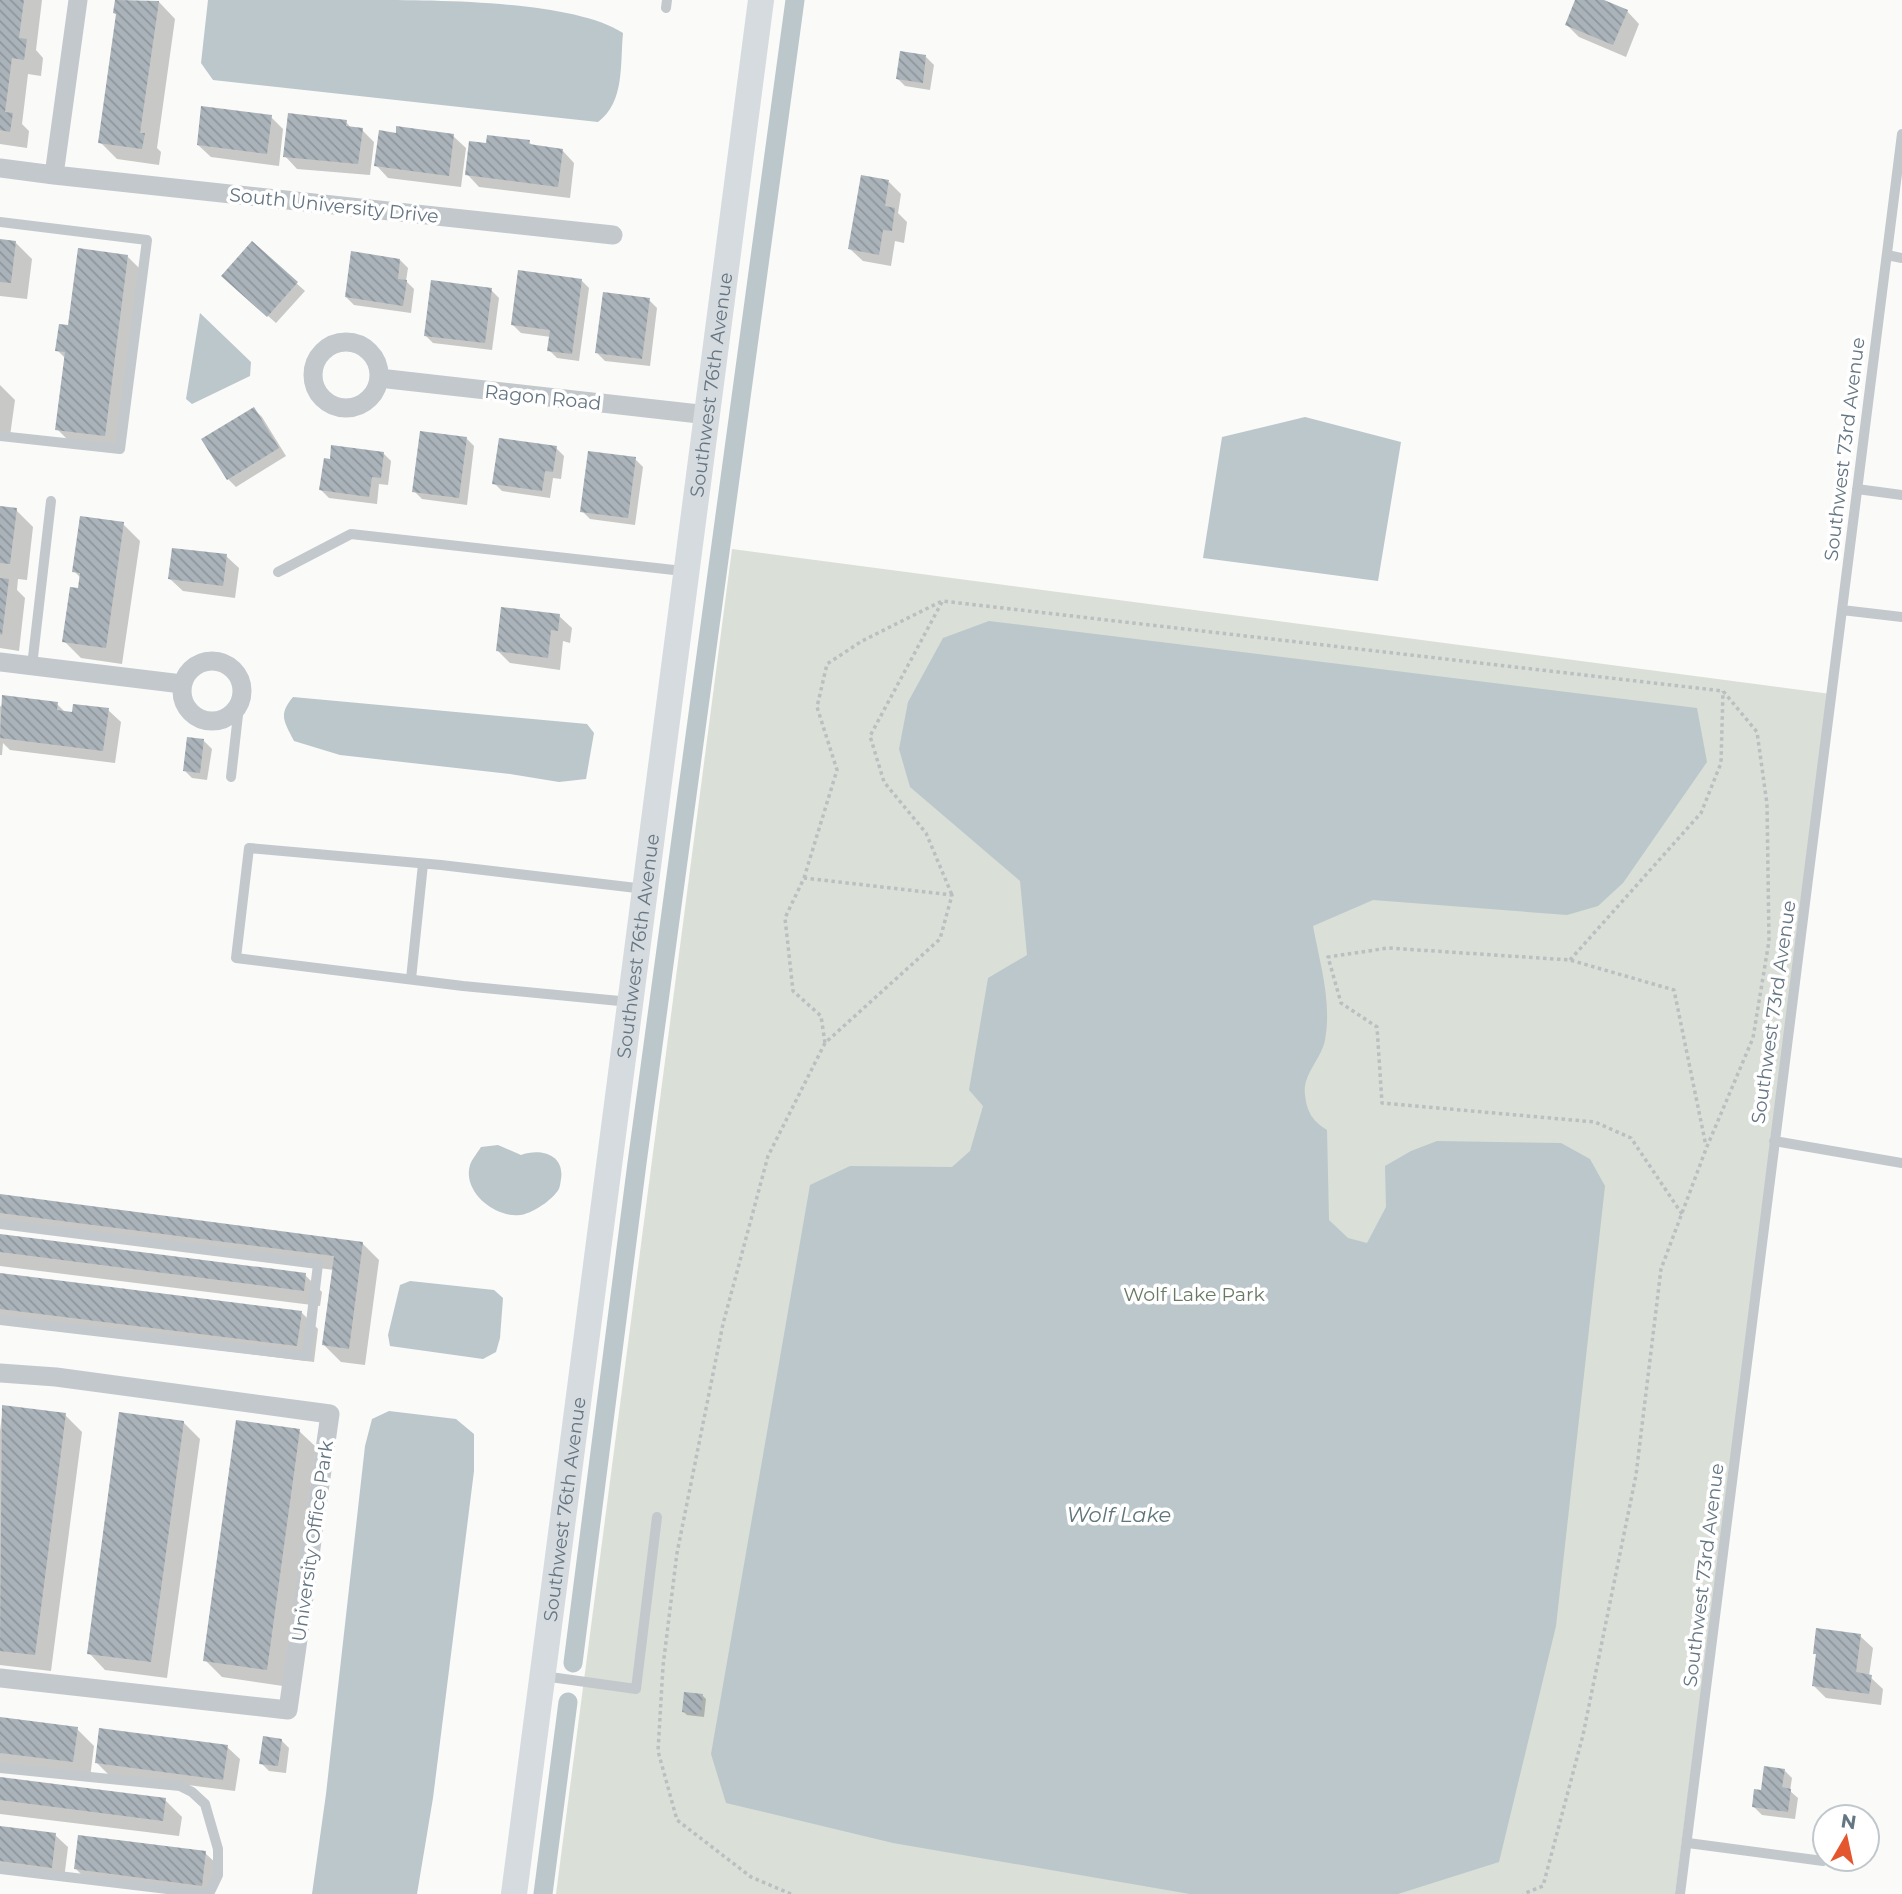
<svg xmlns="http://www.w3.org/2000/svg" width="1902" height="1894" font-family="Montserrat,sans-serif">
<defs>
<pattern id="building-back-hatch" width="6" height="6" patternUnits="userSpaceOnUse" patternTransform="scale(1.75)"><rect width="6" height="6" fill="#aab3b9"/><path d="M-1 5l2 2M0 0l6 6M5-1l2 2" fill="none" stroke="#8e969c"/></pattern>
</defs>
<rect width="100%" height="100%" fill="#fafaf8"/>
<!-- park -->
<path fill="#dadfd7" d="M732 549 1831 694 1675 1894H556Z"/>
<!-- water -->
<path fill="#bbc7cb" d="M208 0C261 0 314 0 368 0 432 0 573 0 623 33 620 64 625 102 598 122L213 80 201 63Z
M200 313 251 362 250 376 192 404 186 399Z
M1305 417 1401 442 1378 581 1203 558 1222 437Z
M989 621 1697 708 1707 762 1623 883 1598 906 1567 915 1373 900 1313 926C1320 964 1332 1002 1325 1040 1322 1058 1302 1075 1305 1095 1307 1113 1313 1121 1327 1130L1329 1220 1348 1238 1367 1243 1386 1207 1385 1166 1411 1151 1437 1141 1561 1143 1590 1159 1605 1186 1556 1626 1499 1862 1398 1894H1190L893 1843 726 1803 711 1754 810 1185 850 1166 952 1167 970 1151 983 1106 969 1090 988 978 1027 955 1020 881 910 787 899 749 908 702 943 638Z
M293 697 587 724 594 733 586 779 559 782 510 774 340 755 294 741C284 721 278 715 293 697Z
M498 1145 521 1155C540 1148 565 1154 561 1179 560 1185 560 1189 556 1193 549 1202 531 1214 520 1215 495 1218 462 1192 470 1165 472 1159 478 1152 481 1147Z
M410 1281 494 1290 503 1298 500 1338 496 1352 483 1359 390 1346 388 1335 400 1285Z
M389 1411 456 1419 474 1434V1471L433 1798 417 1894H312L326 1794 365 1446 372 1419Z"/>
<!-- shadow -->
<path fill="#0003" d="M0 0H42L36 50 43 58 41 76 28 74 22 124 29 131 27 148 0 144Z
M117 0 159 2 175 19 157 148 161 152 159 165 117 159 100 142 118 15 115 12Z
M1577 0H1599L1627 11 1639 24 1626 57 1579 37 1567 25Z
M926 57 934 65 930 90 905 86 897 78Z
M271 117 283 129 279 166 211 157 198 145Z
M346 122 352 129 362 130 374 142 370 175 297 169 285 156Z
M397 135 453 136 466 148 461 187 388 178 376 165Z
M529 142 534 147 562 150 574 163 570 198 479 187 467 174 487 145Z
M889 182 901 194 898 213 907 222 904 243 895 241 891 266 863 261 850 249Z
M0 241 15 242 32 259 27 299 0 296Z
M252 243 305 291 276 323 231 283Z
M127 256 144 273 121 452 74 446 57 429 66 359 57 350 69 327Z
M400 260 408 268 406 281 414 289 411 313 354 305 346 297Z
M581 280 589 288 579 361 557 358 549 350 551 337 521 333 513 325Z
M491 290 499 298 492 350 433 343 425 335Z
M649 300 657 308 650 366 605 361 597 353Z
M0 385 15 400 10 436 0 435Z
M254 409 262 417 286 456 236 487 228 479Z
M466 438 474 446 467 505 422 499 414 491Z
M556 448 564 456 561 479 553 478 550 498 502 491 494 483Z
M383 453 391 461 388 485 379 484 377 504 329 498 321 490Z
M635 459 643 467 635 525 590 519 582 511Z
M0 508 16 510 33 527 27 580 18 579 17 590 25 598 19 651 0 648Z
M123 524 140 541 122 664 81 658 64 641 81 578 74 571Z
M226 556 239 568 235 598 183 591 170 579Z
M559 616 572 628 570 643 563 641 560 670 510 663 498 651Z
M57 704 66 713 108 710 121 722 115 763 10 750 3 743 2 755H0V706L2 707Z
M204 741 212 749 207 780 192 778 184 770Z
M0 1196 362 1243 379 1260 365 1365 341 1362 324 1345 334 1270 0 1226Z
M0 1236 305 1275 322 1292 320 1306 0 1266Z
M0 1275 301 1312 318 1329 314 1362 0 1323Z
M3 1407 65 1415 82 1432 51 1671 0 1665V1431Z
M183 1422 200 1439 167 1678 105 1670 89 1653Z
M299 1431 316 1447 283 1686 222 1677 205 1660Z
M1860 1636 1873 1648 1869 1676 1883 1689 1881 1705 1826 1698 1813 1685 1818 1656 1815 1653Z
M703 1696 706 1699 704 1717 687 1715 684 1712Z
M0 1719 77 1729 94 1746 90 1778 0 1766Z
M281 1740 289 1748 286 1773 269 1771 261 1763Z
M227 1747 240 1759 235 1791 109 1775 96 1762Z
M1784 1770 1792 1778 1790 1791 1798 1798 1795 1819 1762 1815 1754 1807 1762 1792Z
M0 1779 165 1800 182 1817 179 1836 0 1814Z
M0 1828 55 1835 68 1847 64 1879 0 1871Z
M205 1853 218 1865 214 1894 88 1881 75 1868Z"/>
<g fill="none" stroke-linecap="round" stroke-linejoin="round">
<!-- canal -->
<path stroke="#bbc7cb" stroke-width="19" d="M573 1663 637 1163 795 0
M543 1894 568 1702"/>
</g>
<!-- building -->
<path fill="url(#building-back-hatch)" d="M0 0H24L19 38 27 39 24 60 12 58 5 112 13 113 10 132 0 130Z
M115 0 159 1 140 133H145L142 149 98 143 116 14 113 13Z
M1575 0H1604L1628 10 1613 45 1565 25Z
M900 51 926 55 923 83 896 79Z
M201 106 272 115 267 154 197 145Z
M288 113 347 120 346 126 363 128 358 164 283 157Z
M396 126 454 134 449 176 374 166 379 130 396 133Z
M487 135 530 140 529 144 563 149 558 187 465 175 469 141 486 143Z
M861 175 889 180 885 206 895 208 892 231 883 230 879 255 848 249Z
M0 239 16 241 11 283 0 282Z
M252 241 298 282 267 317 221 276Z
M78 248 128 255 105 436 55 430 65 352 55 351 59 324 68 325Z
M351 251 400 259 398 279 407 280 403 306 345 297Z
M518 270 582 279 572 354 547 351 550 330 511 325Z
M431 280 492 288 485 343 424 336Z
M603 292 650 298 642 359 595 353Z
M254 407 279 448 227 480 201 439Z
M420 431 467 437 459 498 412 492Z
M499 438 557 446 553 472 545 471 542 491 492 484Z
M331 445 384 452 381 478 372 477 369 497 319 490 324 458 330 459Z
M588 451 636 457 628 518 580 512Z
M0 506 17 508 10 564 0 563Z
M80 516 124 522 106 648 62 642 70 587 78 588 80 573 72 572Z
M172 548 227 554 223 586 168 579Z
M0 578 9 579 2 635 0 634Z
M501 607 560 614 558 631 551 630 548 658 496 651Z
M2 695 58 702 57 710 72 712 73 704 109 708 103 751 0 738Z
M187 737 204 739 200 773 183 771Z
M0 1194 363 1242 349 1349 322 1345 334 1256 0 1213Z
M0 1234 306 1273 304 1291 0 1252Z
M0 1273 302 1311 297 1346 0 1309Z
M2 1405 66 1413 35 1655 0 1651Z
M119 1412 184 1421 151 1662 87 1654Z
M236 1420 300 1429 267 1670 203 1661Z
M1816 1628 1861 1634 1856 1672 1872 1675 1869 1694 1812 1686 1816 1654H1813Z
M684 1692 703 1694 701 1715 682 1712Z
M0 1717 78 1727 73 1762 0 1753Z
M99 1728 228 1745 223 1780 95 1763Z
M263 1736 282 1739 278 1766 259 1764Z
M1764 1766 1785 1769 1782 1787 1791 1789 1788 1812 1752 1807 1754 1789 1761 1790Z
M0 1777 166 1798 163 1821 0 1800Z
M0 1826 56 1833 52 1868 0 1861Z
M78 1835 206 1851 202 1886 74 1869Z"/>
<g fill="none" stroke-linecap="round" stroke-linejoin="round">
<!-- path -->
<path stroke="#bbbfc2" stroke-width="3.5" stroke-dasharray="3.5 3.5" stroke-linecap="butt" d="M942 602 870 736 884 782 926 833 952 895
M804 878 837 770 817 707 827 664 862 641 942 601 1723 691 1757 732 1767 804 1769 941 1753 1038 1706 1149 1661 1269 1636 1475 1583 1735 1543 1886 1523 1894
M1570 960 1701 813 1721 763 1723 691
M1682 1214 1631 1138 1595 1122 1382 1103 1377 1027 1341 1003 1328 957 1388 948 1570 960 1674 990 1706 1146
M791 1894 751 1877 677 1820 658 1751 663 1666 677 1553 723 1324 768 1156 825 1043 940 939 952 895 804 878 785 918 793 991 821 1016 825 1043"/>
<!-- lane -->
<path stroke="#c3c8cc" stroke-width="10" d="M666 8 667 0
M0 222 147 240 120 449 0 436
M1887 255 1902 258
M1857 489 1902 495
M278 572 351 534 683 571
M1842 610 1902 617
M32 666 51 501
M231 777 239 706
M411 979 423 864
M630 1002 463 986 236 958 249 848 441 865 645 889
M1774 1141 1902 1163
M0 1224 318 1264 307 1356 0 1320
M543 1676 636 1689 657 1517
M0 1768 180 1786 192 1792 205 1804 218 1849V1875L209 1894 0 1869
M1688 1843 1823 1861
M1680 1894 1902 134"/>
<!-- street -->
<path stroke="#c3c8cc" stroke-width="19" d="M78 0 54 175 613 235
M0 168 54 175
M313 375a33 33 0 1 1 66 0a33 33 0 1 1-66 0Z
M379 378 708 415
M182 691a30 30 0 1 1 60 0a30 30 0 1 1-60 0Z
M0 662 182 684
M0 1373 56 1377 330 1414 288 1710 0 1678"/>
<!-- secondary -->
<path stroke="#d6dbdf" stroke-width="26" id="s1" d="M514 1894 761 0"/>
</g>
<g text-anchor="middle" stroke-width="7" stroke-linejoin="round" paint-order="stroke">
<!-- street labels -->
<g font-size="19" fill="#657683" stroke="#fff">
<text transform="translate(334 205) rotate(6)" y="7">South University Drive</text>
<text dy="7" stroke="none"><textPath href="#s1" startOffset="1522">Southwest 76th Avenue</textPath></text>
<text transform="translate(543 397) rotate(6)" y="7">Ragon Road</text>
<text transform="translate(1844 449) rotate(-83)" y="7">Southwest 73rd Avenue</text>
<text dy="7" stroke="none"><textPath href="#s1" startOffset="956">Southwest 76th Avenue</textPath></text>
<text transform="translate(1773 1012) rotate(-82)" y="7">Southwest 73rd Avenue</text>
<text dy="7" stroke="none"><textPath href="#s1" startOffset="388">Southwest 76th Avenue</textPath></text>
<text transform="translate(312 1541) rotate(-82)" y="7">University Office Park</text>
<text transform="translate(1703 1575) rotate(-83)" y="7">Southwest 73rd Avenue</text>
</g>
<!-- park labels -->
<g font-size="19" fill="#687a64" stroke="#fff">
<text x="1194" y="1301">Wolf Lake Park</text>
</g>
<!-- water labels -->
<g font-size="21" font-style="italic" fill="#60757c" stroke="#fff">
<text x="1119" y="1522">Wolf Lake</text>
</g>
</g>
<!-- north arrow -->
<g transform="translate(1846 1838) rotate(9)"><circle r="33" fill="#ffffff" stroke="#c1c8cd" stroke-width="2"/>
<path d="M0-5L12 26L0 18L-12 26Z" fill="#e4572e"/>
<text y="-10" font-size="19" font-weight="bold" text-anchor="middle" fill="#657683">N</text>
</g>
</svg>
